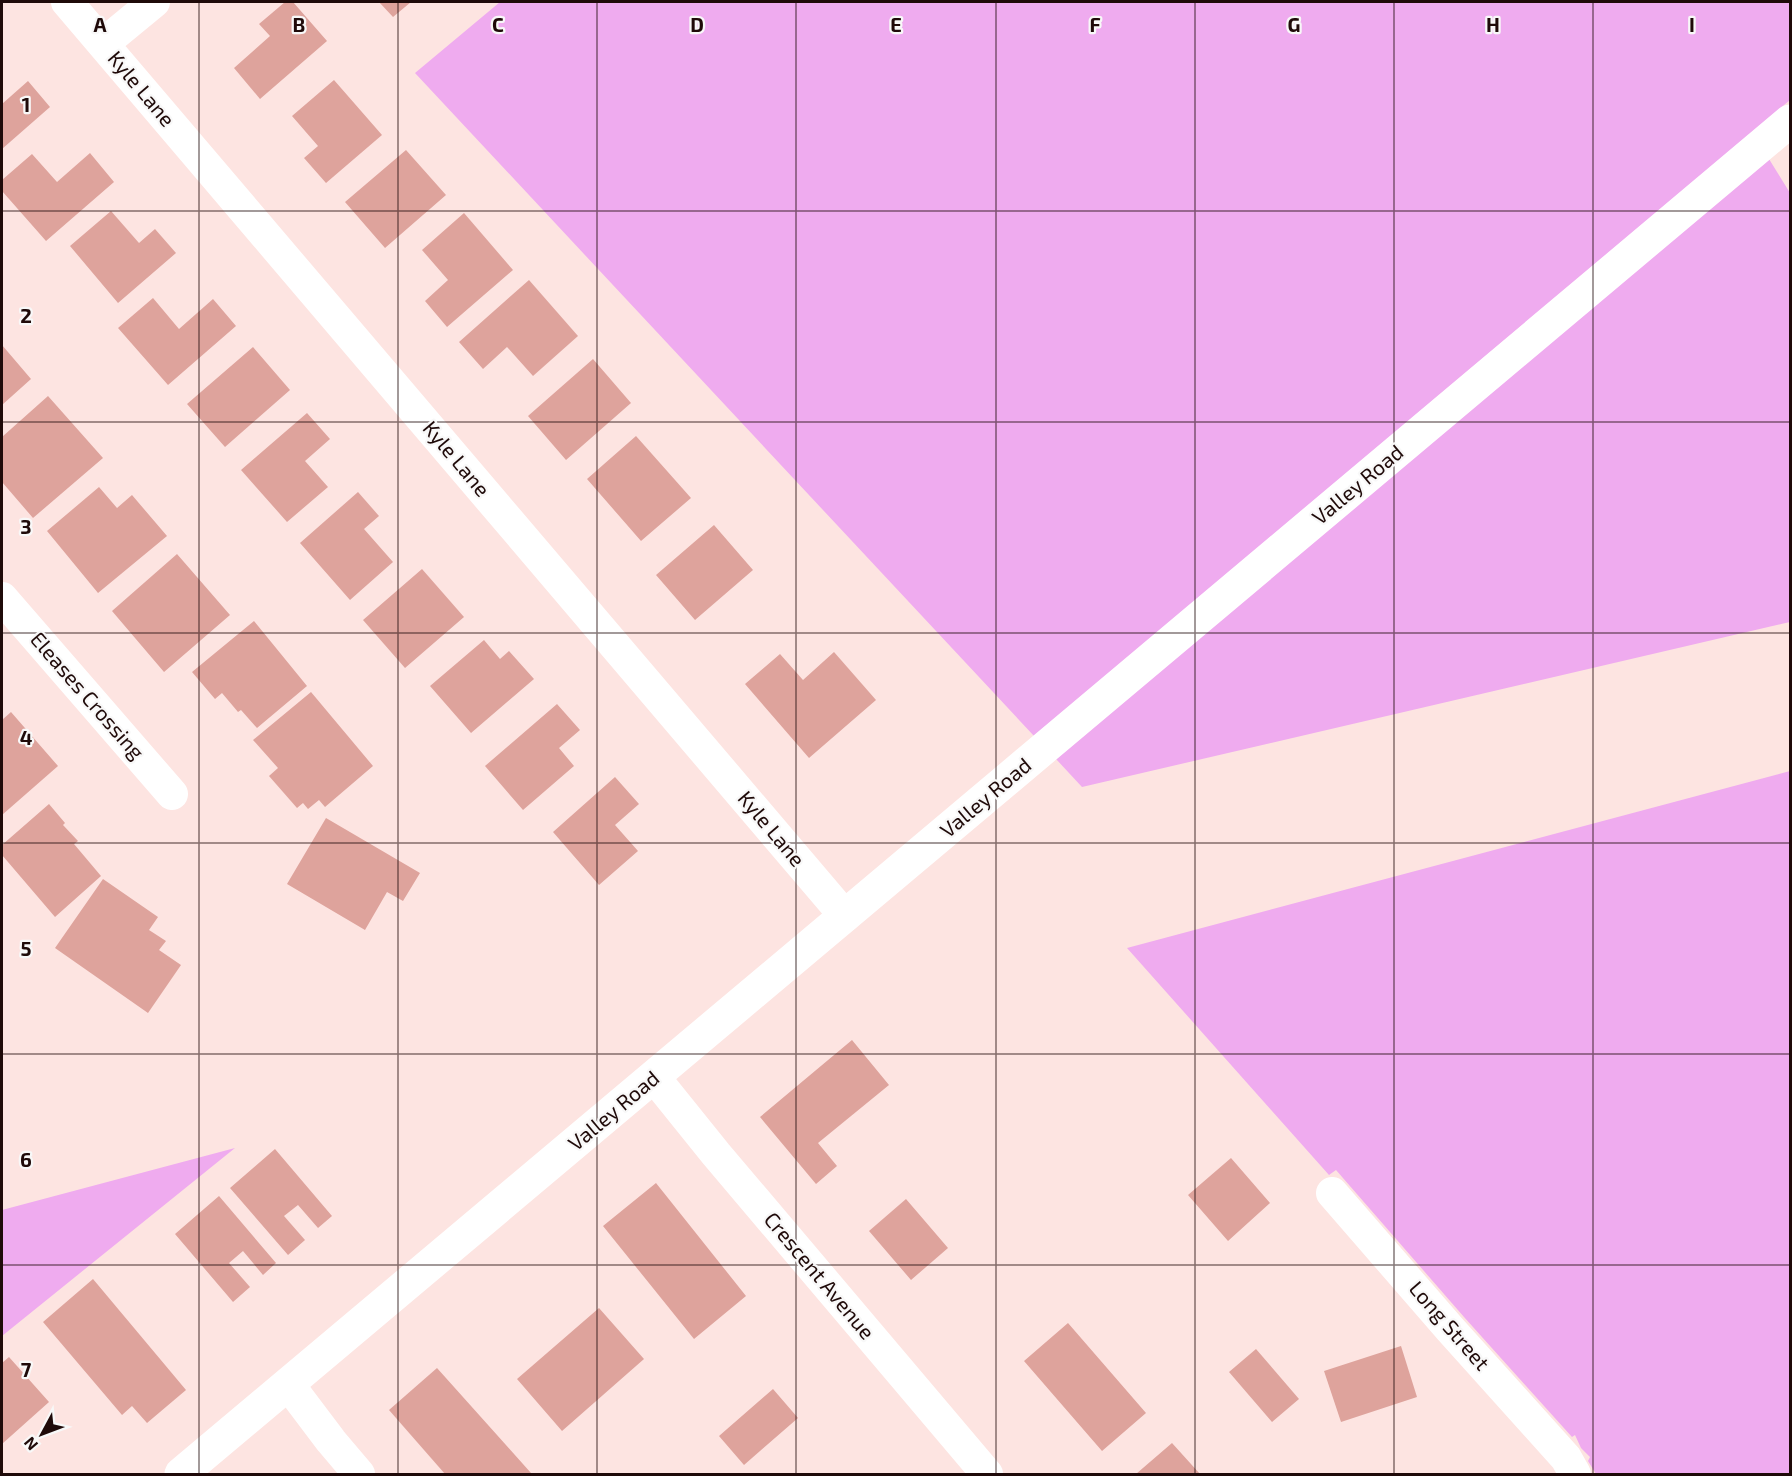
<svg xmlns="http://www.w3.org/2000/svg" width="1792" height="1476" font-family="'Exo 2',sans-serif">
<rect width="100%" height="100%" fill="#fde4e1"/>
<!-- green -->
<path fill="#efabef" d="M500 2H1790V100L1034 736 415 73Z
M1769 159 1790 193V622L1082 787 1056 759Z
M1790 771V1474H1596L1588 1461 1590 1457 1581 1448 1575 1435 1572 1437 1464 1317 1336 1170 1329 1175 1127 948Z
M235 1148 2 1336V1210Z"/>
<!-- building -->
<path fill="#dea39c" d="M285 2H293L327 41 260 99 234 68 270 36 259 24Z
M379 2H411L393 17Z
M334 80 382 135 326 183 304 158 318 146 292 116Z
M28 81 50 107 2 149V104Z
M406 150 446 195 385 248 345 202Z
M90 153 114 182 46 241 2 191V180L32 154 57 182Z
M111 211 139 243 155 229 176 253 118 303 70 246Z
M464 213 513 270 447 327 425 301 448 280 422 250Z
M529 280 578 336 533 376 507 347 483 369 459 342Z
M153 298 179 329 213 299 236 326 168 385 118 328Z
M2 345 31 379 2 405Z
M253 347 290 390 225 447 187 404Z
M593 359 631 403 566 460 528 416Z
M48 396 103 458 33 518 2 482V437Z
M307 413 330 439 305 461 328 487 287 522 241 470Z
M636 436 691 498 641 541 587 479Z
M99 487 117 508 132 495 167 536 98 593 47 531Z
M358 492 379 516 364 529 393 562 350 600 300 543Z
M714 525 753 570 695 620 656 575Z
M177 554 230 615 164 672 112 611Z
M422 569 464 617 405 668 363 620Z
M254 621 307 686 257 728 241 710 238 712 222 693 215 699 192 672Z
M484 640 500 659 509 651 534 679 471 733 430 686Z
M834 652 876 700 809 758 745 684 780 654 803 680Z
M311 692 373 766 325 807 319 800 308 809 303 803 297 808 269 776 278 768 253 740Z
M557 704 580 730 559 748 574 766 523 810 485 766Z
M11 712 58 766 2 815V720Z
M615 777 639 804 615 825 638 851 599 885 553 832Z
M49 804 65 823 63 825 78 841 74 844 101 876 55 917 2 855V845Z
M326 818 420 873 403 901 387 892 365 930 287 884Z
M103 879 158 917 149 930 166 941 159 950 181 965 148 1013 55 948Z
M852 1040 889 1085 818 1143 837 1166 816 1184 760 1117Z
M275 1149 332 1216 318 1228 298 1205 284 1216 305 1240 288 1255 230 1188Z
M1231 1158 1270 1203 1228 1241 1188 1195Z
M656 1183 746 1296 694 1339 603 1226Z
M219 1196 276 1263 263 1275 243 1251 229 1263 250 1287 233 1302 175 1234Z
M906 1199 948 1248 911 1280 869 1231Z
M93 1279 186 1390 147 1423 132 1406 122 1415 43 1322Z
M599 1308 644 1359 562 1431 517 1379Z
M1068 1323 1146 1413 1102 1451 1024 1361Z
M1401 1346 1417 1397 1341 1422 1324 1371Z
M1256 1349 1299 1399 1272 1422 1229 1372Z
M9 1357 49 1402 2 1444V1363Z
M437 1368 531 1473 529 1474H445L389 1410Z
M773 1389 798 1418 744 1465 719 1436Z
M1172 1443 1200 1474H1136Z"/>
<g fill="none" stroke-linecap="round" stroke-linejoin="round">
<!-- street -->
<path stroke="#fff" stroke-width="32" d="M67 2 845 916
M103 44 154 2
M2 598 172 794
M654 1077 716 1154 987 1474
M1332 1193 1450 1329 1566 1458 1575 1474
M288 1384 331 1441 359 1474"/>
<!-- secondary -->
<path stroke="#fff" stroke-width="33" d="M181 1474 1790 121"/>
</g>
<!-- grid -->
<path fill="none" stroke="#1f0a09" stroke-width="1.5" stroke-opacity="0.55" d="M199 2V1474M398 2V1474M597 2V1474M796 2V1474M996 2V1474M1195 2V1474M1394 2V1474M1593 2V1474M2 211H1790M2 422H1790M2 633H1790M2 843H1790M2 1054H1790M2 1265H1790"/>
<g text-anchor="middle" stroke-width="4.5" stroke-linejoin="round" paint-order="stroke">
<!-- street labels -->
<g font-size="21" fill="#1f0a09" stroke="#f8f8f8">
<text transform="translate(141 89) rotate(50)" y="7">Kyle Lane</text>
<text transform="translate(456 459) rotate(50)" y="7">Kyle Lane</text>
<text transform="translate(1358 485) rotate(-40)" y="7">Valley Road</text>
<text transform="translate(87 696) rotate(49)" y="7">Eleases Crossing</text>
<text transform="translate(986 798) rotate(-40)" y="7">Valley Road</text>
<text transform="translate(771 829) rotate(50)" y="7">Kyle Lane</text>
<text transform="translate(614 1111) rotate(-40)" y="7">Valley Road</text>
<text transform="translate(819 1276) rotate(50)" y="7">Crescent Avenue</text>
<text transform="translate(1449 1326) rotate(49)" y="7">Long Street</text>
</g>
</g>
<g font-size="20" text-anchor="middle" font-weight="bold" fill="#1f0a09" stroke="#f8f8f8" stroke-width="4.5" stroke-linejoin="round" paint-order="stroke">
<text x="100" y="32">A</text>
<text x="299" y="32">B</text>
<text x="498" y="32">C</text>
<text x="697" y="32">D</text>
<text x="896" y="32">E</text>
<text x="1095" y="32">F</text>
<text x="1294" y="32">G</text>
<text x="1493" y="32">H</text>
<text x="1692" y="32">I</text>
<text x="26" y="112">1</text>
<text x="26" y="323">2</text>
<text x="26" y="534">3</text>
<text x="26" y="745">4</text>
<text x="26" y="956">5</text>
<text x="26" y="1167">6</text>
<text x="26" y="1377">7</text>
</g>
<!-- border -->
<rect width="1792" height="1476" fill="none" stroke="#1f0a09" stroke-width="6"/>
<!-- north arrow -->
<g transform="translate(42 1434) rotate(229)" stroke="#f8f8f8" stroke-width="4.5" paint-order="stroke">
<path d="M0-4.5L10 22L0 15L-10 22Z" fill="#1f0a09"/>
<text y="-9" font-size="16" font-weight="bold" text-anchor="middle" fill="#1f0a09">N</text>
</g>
</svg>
